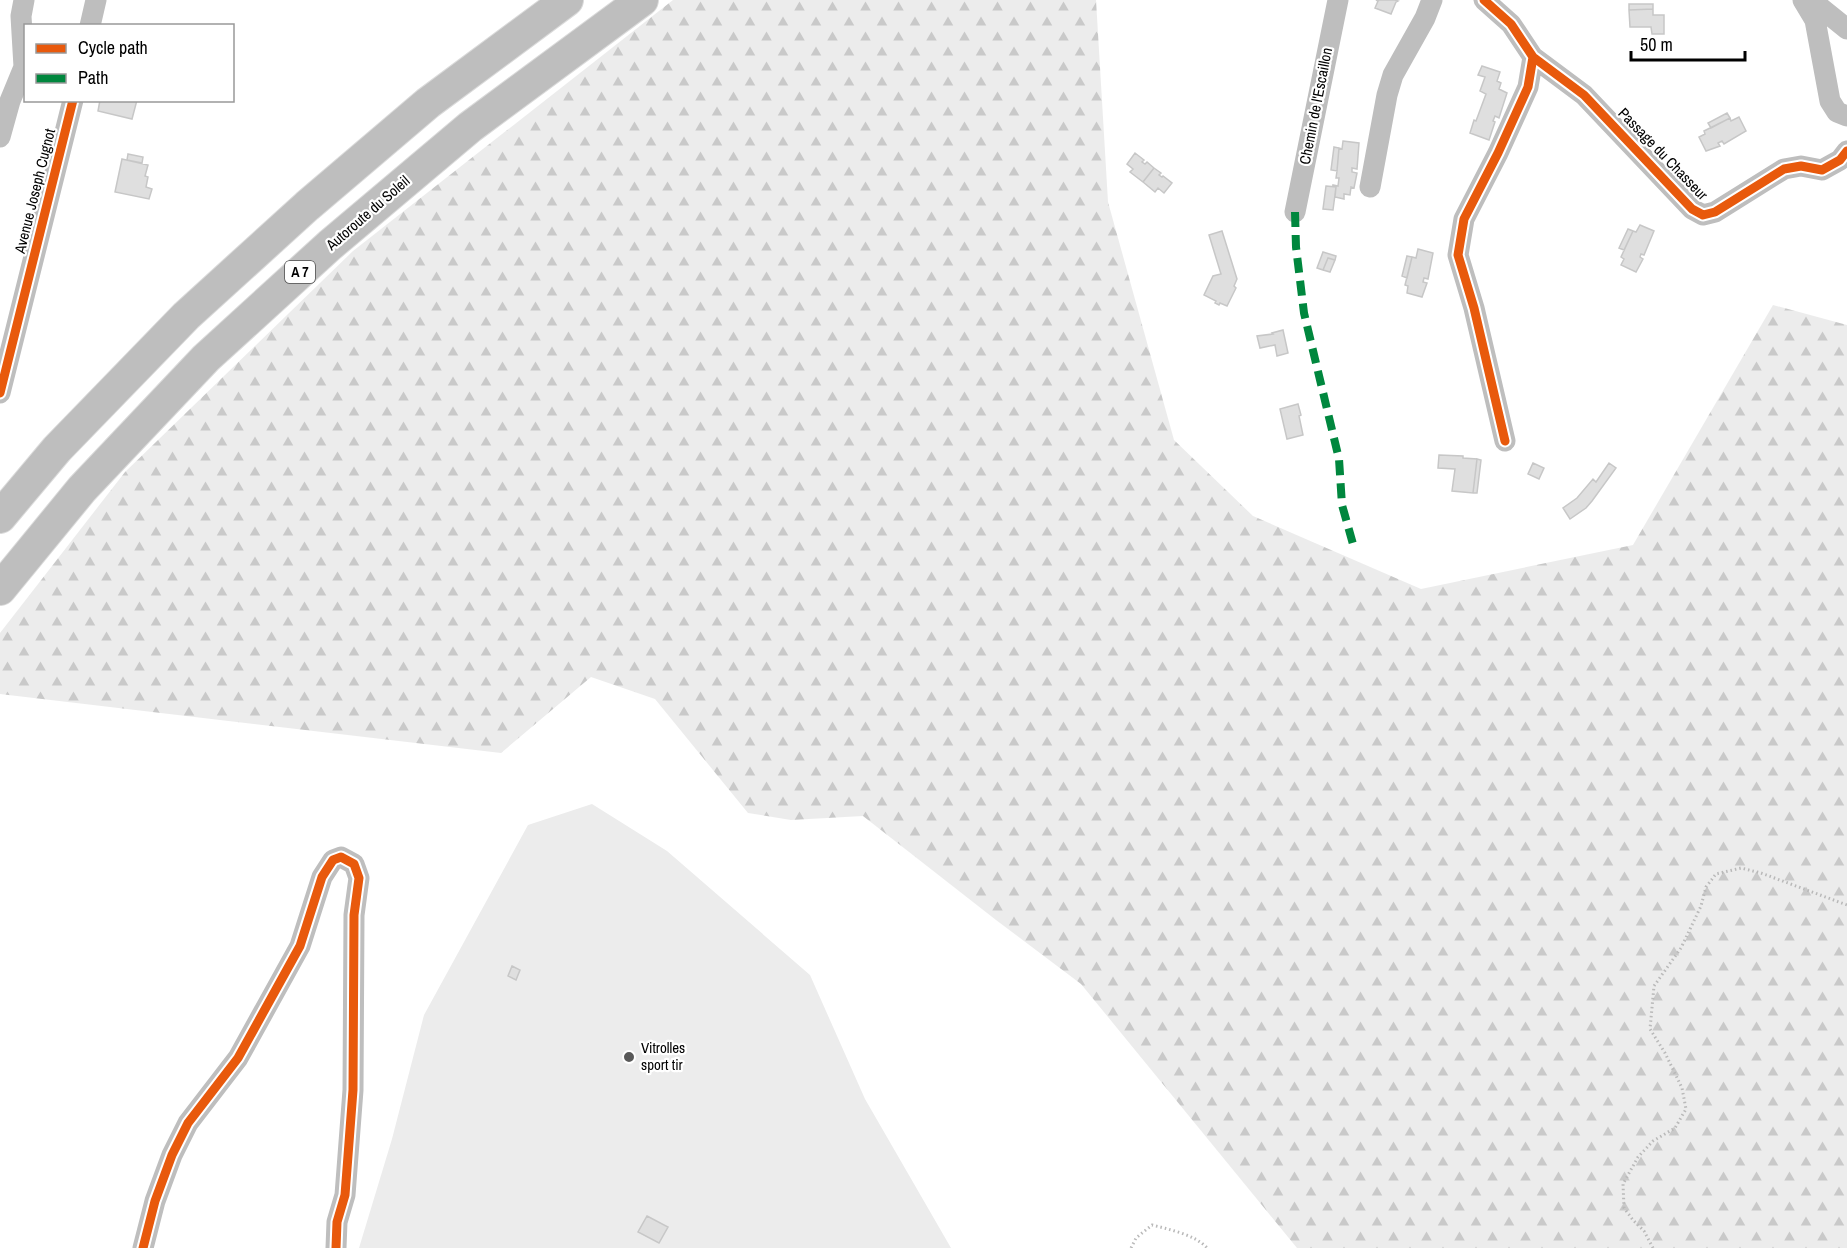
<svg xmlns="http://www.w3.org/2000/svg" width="1847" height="1248" font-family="'Archivo Narrow',sans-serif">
<defs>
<pattern id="forest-firs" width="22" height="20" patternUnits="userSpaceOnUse" patternTransform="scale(1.5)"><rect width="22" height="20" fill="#ececec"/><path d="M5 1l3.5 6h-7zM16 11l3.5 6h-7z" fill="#c9c9c9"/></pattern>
</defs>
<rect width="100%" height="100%" fill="#fff"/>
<!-- forest -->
<path fill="url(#forest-firs)" d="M673 0H1096L1108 202 1174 440 1253 516 1421 589 1633 545 1773 305 1847 325V1248H1297L1081 984 996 920 863 816 791 820 748 813 655 699 591 677 501 753 0 694V633L125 472 353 251Z"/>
<!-- pitch -->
<path fill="#ececec" d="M592 804 667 851 810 975 865 1099 951 1248H359L392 1139 424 1015 528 825Z"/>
<!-- building -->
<path fill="#dfdfdf" stroke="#c7c7c7" stroke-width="1.5" d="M1376 0H1395L1398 1 1396 2 1391 14 1375 8 1378 1Z
M1629 4H1653V9L1629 10Z
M1653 9V15H1664V34H1652L1651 27H1630L1629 10Z
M1482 66 1500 72 1497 81 1501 83 1499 89 1507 93 1499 118 1495 116 1493 121 1495 122 1489 140 1470 133 1474 120 1476 121 1486 94 1480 91 1485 77 1478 75Z
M100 100H137L132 119 98 111Z
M1727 113 1730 118 1711 128 1708 123Z
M1739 117 1746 131 1724 144 1722 141 1718 143 1720 146 1706 151 1699 137 1705 134 1704 131 1730 118 1731 121Z
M1343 141 1359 143 1357 169 1352 168V172L1357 173 1354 188 1351 187 1350 195 1344 194V199L1335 197 1336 187H1333V185L1338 186 1339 178H1336L1337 171 1339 148 1342 149Z
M1334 147 1339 148 1337 171 1331 170Z
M1135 153 1144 160 1142 162 1145 164 1147 162 1154 168 1143 182 1130 172 1133 169 1127 164Z
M128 154 143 157 142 163 127 160Z
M122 159 148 165 145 176 148 177 146 187 152 189 149 199 115 192Z
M1154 168 1161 173 1159 175 1162 177 1163 176 1172 183 1164 193 1158 188 1155 192 1143 182Z
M1326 186 1336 187 1333 210 1323 209Z
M1640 225 1654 231 1644 255 1641 254 1640 257 1643 259 1636 272 1621 265 1624 259 1621 257 1633 231 1636 232Z
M1628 229 1633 231 1624 250 1619 248Z
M1222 231 1237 279 1234 286 1236 288 1227 306 1220 303 1219 305 1215 303 1216 301 1204 295 1213 276 1221 274 1209 235Z
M1418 249 1433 253 1428 279 1424 278 1423 282 1427 283 1422 297 1407 293 1408 286 1405 285 1412 257 1416 258Z
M1323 252 1336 256 1335 260 1328 258 1323 270 1317 268Z
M1407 256 1412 257 1407 278 1402 276Z
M1328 258 1335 260 1330 272 1323 270Z
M1283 330 1288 353 1277 356 1275 345 1260 348 1257 336 1273 334 1272 333Z
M1298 404 1301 415 1299 416 1303 435 1287 439 1280 409Z
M1439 455 1463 456V458L1477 459 1473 493 1452 491 1455 469 1438 468Z
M1477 459 1481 460 1477 493H1473Z
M1533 463 1544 468 1539 479 1528 474Z
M1609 463 1616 468 1592 501 1586 508 1570 519 1563 508 1577 498 1593 479 1596 482Z
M512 966 520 970 516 980 508 976Z
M647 1216 668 1227 659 1243 638 1232Z"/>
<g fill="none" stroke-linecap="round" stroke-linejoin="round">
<!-- highway casing -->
<g stroke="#dbdbdb" stroke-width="34">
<path id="highway" d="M0 517 57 449 186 316 307 206 428 103 567 0
M0 589 82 489 206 358 330 245 470 127 642 0"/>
</g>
<!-- path -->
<path stroke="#b9b9b9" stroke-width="3" stroke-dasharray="1.5 3" stroke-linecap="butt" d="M1131 1248 1136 1238 1152 1225C1168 1229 1196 1235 1207 1248
M1653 1248 1644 1231 1633 1220 1624 1208 1623 1184 1638 1157 1653 1141 1675 1128 1686 1109 1682 1088 1665 1053 1650 1029 1654 986 1681 948 1701 906 1706 887 1716 874 1741 868 1761 873 1847 905"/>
<!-- minor -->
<path stroke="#bebebe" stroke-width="21" d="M1484 0 1511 24 1533 57 1584 95 1692 209 1703 215 1715 212 1784 169 1801 166 1822 170 1840 160 1847 151
M1803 0 1815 20 1830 101 1837 112 1847 116
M1811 0 1847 29
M90 26 96 0
M0 137 10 101 24 67 21 16 24 0
M1370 187 1387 95 1393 75 1425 18 1432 0
M1295 212 1338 0
M0 393 73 100
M1505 441 1474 308 1458 255 1464 219 1498 153 1528 87 1533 57
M143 1248 155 1201 172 1155 188 1123 238 1058 300 946 322 877 333 860 341 857 354 864 359 878 354 915 353 1090 345 1195 337 1222 336 1248"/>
<!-- highway -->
<use href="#highway" stroke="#bebebe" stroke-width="32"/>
<!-- quiet -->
<path stroke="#00873e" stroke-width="8" stroke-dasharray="15 8" stroke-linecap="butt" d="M1295 212 1296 247 1304 313 1339 459 1342 505 1353 544"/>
<!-- cycleway casing -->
<g stroke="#fff" stroke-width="13">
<path id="cycleway" d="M1484 0 1511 24 1533 57 1584 95 1692 209 1703 215 1715 212 1784 169 1801 166 1822 170 1840 160 1847 151
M0 393 73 100
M1505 441 1474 308 1458 255 1464 219 1498 153 1528 87 1533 57
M143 1248 155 1201 172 1155 188 1123 238 1058 300 946 322 877 333 860 341 857 354 864 359 878 354 915 353 1090 345 1195 337 1222 336 1248"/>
</g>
<!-- cycleway -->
<use href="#cycleway" stroke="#e8590c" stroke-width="9"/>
</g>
<!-- markers -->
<circle fill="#595959" stroke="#fff" stroke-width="2" cx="629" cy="1057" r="6"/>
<g text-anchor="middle" stroke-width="4.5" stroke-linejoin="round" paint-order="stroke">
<!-- shield labels -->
<rect fill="#fff" stroke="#4c4c4c" stroke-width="1.5" x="285" y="261" width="30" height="22" rx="4.5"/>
<g font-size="14" font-weight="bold" fill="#000">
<text x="300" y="277">A 7</text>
</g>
<!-- street labels -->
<g font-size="15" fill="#000" stroke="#fff">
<text transform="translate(1316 106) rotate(-79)" y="5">Chemin de l'Escaillon</text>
<text transform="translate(1663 154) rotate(46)" y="5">Passage du Chasseur</text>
<text transform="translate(35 191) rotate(-76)" y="5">Avenue Joseph Cugnot</text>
<text transform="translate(368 213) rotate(-41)" y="5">Autoroute du Soleil</text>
</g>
<!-- poi labels -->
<g font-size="15" fill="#000" stroke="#fff" text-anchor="start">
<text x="641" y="1053">Vitrolles<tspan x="641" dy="17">sport tir</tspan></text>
</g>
</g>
<!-- legend -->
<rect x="24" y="24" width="210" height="78" fill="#ffffff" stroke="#999999" stroke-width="1.5"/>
<rect x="36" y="44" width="30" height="9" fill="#e8590c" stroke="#999999" stroke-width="1.5"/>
<text x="78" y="54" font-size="18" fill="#000000">Cycle path</text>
<rect x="36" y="74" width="30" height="9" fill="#00873e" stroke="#999999" stroke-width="1.5"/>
<text x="78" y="84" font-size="18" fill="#000000">Path</text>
<!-- scale -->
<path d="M1631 51v9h114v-9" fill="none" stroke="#000000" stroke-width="3"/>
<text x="1640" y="51" font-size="18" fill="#000000" stroke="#ffffff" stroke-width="4.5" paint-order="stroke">50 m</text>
</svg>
